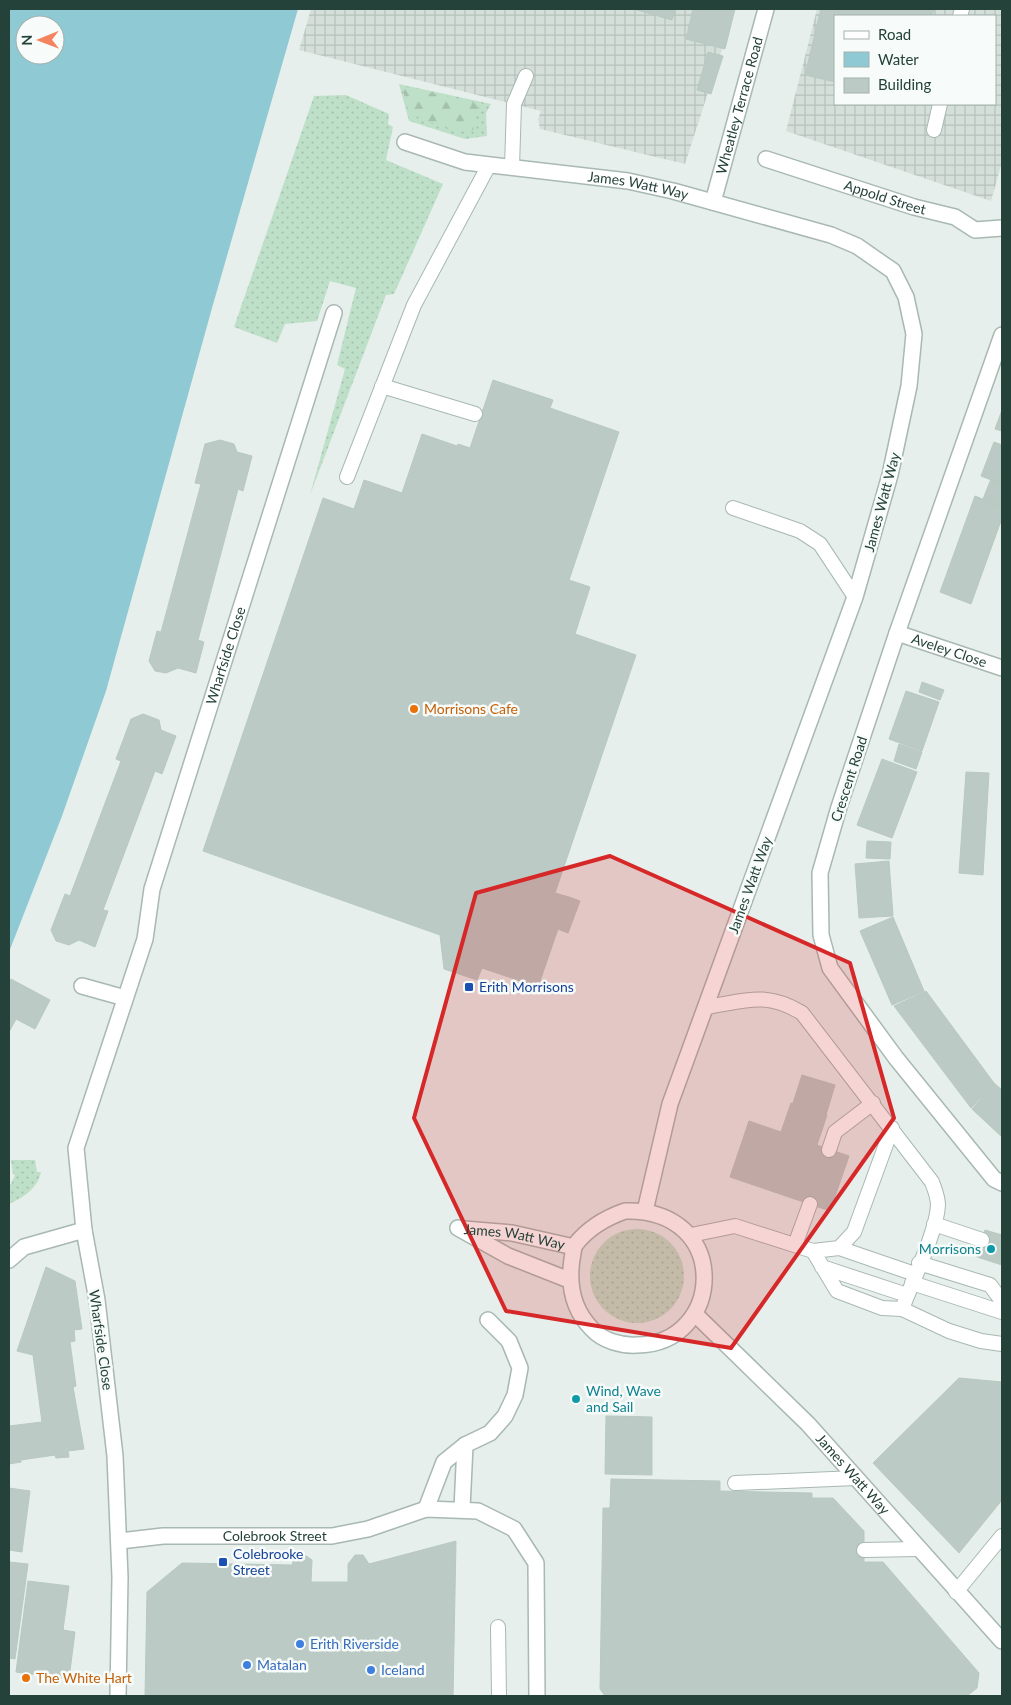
<svg xmlns="http://www.w3.org/2000/svg" width="1011" height="1705" font-family="Lato,sans-serif">
<defs>
<pattern id="industrial-grid" width="8" height="8" patternUnits="userSpaceOnUse" patternTransform="scale(1.25)"><rect width="8" height="8" fill="#d4dfda"/><path d="M0 4h8M4 0v8" fill="none" stroke="#b6c1bc"/></pattern>
<pattern id="grass-dots" width="8" height="8" patternUnits="userSpaceOnUse" patternTransform="scale(1.25)"><rect width="8" height="8" fill="#bfe0c8"/><path d="M2 2h.1M6 6h.1" fill="none" stroke="#a4c1ad" stroke-width="1.8" stroke-linecap="round"/></pattern>
<pattern id="forest-firs" width="22" height="20" patternUnits="userSpaceOnUse" patternTransform="scale(1.25)"><rect width="22" height="20" fill="#bfe0c8"/><path d="M5 1l3.5 6h-7zM16 11l3.5 6h-7z" fill="#a4c1ad"/></pattern>
</defs>
<rect width="100%" height="100%" fill="#e6efeb"/>
<!-- industrial -->
<path fill="url(#industrial-grid)" fill-rule="evenodd" d="M311 9H735L685 164 540 129 538 119 541 111 299 50Z
M817 9H1002V162L991 201 786 131ZM835 16H995V104H835Z"/>
<!-- grass -->
<path fill="url(#grass-dots)" d="M399 84 491 104 486 113 487 136 465 139 409 121Z
M346 95 389 114 388 124 393 127 386 160 443 184 394 294 386 295 310 495 345 369 337 365 356 288 330 281 317 321 285 324 277 343 234 327 314 96Z
M11 1160H35L37 1172H41C38 1188 23 1198 9 1204V1184H11L15 1175 13 1174Z
M590 1276a47 47 0 1 1 94 0a47 47 0 1 1-94 0Z"/>
<!-- forest -->
<path fill="url(#forest-firs)" d="M402 86 478 104 473 130H450L409 113Z"/>
<!-- water -->
<path fill="#8ec9d4" fill-rule="evenodd" d="M9 9H298L212 308 106 691 62 816 9 952ZM25 25H55V55H25Z"/>
<!-- building -->
<path fill="#bbcac4" stroke="#b8c9c2" d="M634 9H676L672 20Z
M693 9H735L725 49 686 39Z
M821 9H934L932 16H835V82L805 75Z
M708 52 723 56 711 94 697 90Z
M493 380 553 400 550 408 619 432 569 580 590 587 575 634 636 655 555 893 569 897 538 987 482 968 477 980 444 969 440 935 203 851 323 498 354 509 364 480 402 493 422 434 457 446 458 444 470 448Z
M1002 410V431L995 429Z
M220 440 234 444 237 452 252 456 243 491 238 489 198 640 204 642 196 673 178 668 166 673 155 671 149 661 157 631 161 632 201 484 195 483 205 444Z
M994 442 1002 445V484L981 476Z
M991 479 1002 484V507L983 499Z
M975 496 1002 507V518L971 604 940 592Z
M922 682 944 690 940 700 919 692Z
M906 691 939 702 922 751 889 739Z
M143 714 159 720 161 730 176 736 162 774 155 771 103 910 108 911 95 947 79 940 69 945 56 941 51 930 65 894 70 896 121 761 116 759 131 719Z
M899 744 922 752 916 769 894 761Z
M882 759 917 772 892 838 857 825Z
M966 772 989 773 983 875 959 873Z
M867 841 891 842 890 859 866 858Z
M889 861 893 916 859 918 855 864Z
M569 897 580 901 568 933 558 929Z
M893 917 924 991 892 1005 860 931Z
M11 979 50 1000 35 1029 16 1019 9 1032V983Z
M926 991 994 1083 971 1108 894 1006Z
M802 1075 835 1085 826 1115 793 1103Z
M994 1083 1002 1090V1137L972 1109Z
M791 1103 827 1115 817 1145 849 1156 830 1211 730 1177 749 1121 781 1132Z
M985 1230 1002 1235V1265L977 1257Z
M46 1267 75 1281 82 1329 74 1330 75 1341 70 1342 76 1386 73 1387 84 1449 68 1451 69 1457 56 1458 55 1455 21 1460V1462L9 1464V1426L42 1422 33 1355 17 1351Z
M959 1378 1002 1382V1500L959 1553 873 1463Z
M606 1416 652 1417V1475L605 1474Z
M611 1479 720 1481V1491L812 1493V1498H833L864 1531V1562H883L979 1673 977 1688 967 1696H605L600 1689 603 1508H610Z
M9 1488 30 1491 22 1552 9 1550Z
M456 1541 453 1696H145L147 1592 182 1563 292 1565 295 1556 302 1553 312 1560 311 1582H348V1564L355 1555H363L369 1564Z
M9 1562 28 1564 15 1659 9 1658Z
M28 1581 69 1586 63 1630 75 1632 69 1679 16 1672Z"/>
<g fill="none" stroke-linecap="round" stroke-linejoin="round">
<!-- service casing -->
<g stroke="#a8b8b2" stroke-width="16">
<path id="service" d="M960 16 962 9
M934 130 940 104
M512 167 514 104 526 76
M382 386 475 414
M347 477 414 305 489 165
M733 508 800 531 820 544 855 597
M706 1007C746 1001 765 991 802 1013L932 1182C935 1190 938 1197 938 1205 937 1231 912 1282 902 1309
M829 1150 835 1132 873 1103
M934 1224 982 1240
M691 1235 735 1226 813 1251 839 1248 915 1274
M795 1245 810 1204
M839 1248 854 1232 892 1128
M813 1251 837 1291 882 1308 902 1309 949 1331 981 1341 1002 1344
M919 1263 990 1285 1002 1301
M822 1267 907 1295
M912 1283 1002 1312
M735 1483 856 1478
M864 1550 918 1549
M956 1592 1002 1536
M498 1627 499 1696"/>
</g>
<!-- minor casing -->
<g stroke="#a8b8b2" stroke-width="18">
<g id="minor">
<path id="s1" d="M405 142 465 162 628 181 673 191 831 235 857 246 893 271 906 297 914 334 909 386 890 475 855 597 670 1104 645 1211"/>
<path id="s2" d="M766 159 914 207 955 217 975 230 1002 228"/>
<path id="s3" d="M713 202 766 9"/>
<path d="M1002 335 897 633 839 807 820 873 821 935 830 968 896 1058 994 1179 1002 1183"/>
<path id="s4" d="M897 633 1002 668"/>
<path d="M82 986 125 998"/>
<path d="M625 1211C732 1208 725 1344 637 1345 622 1346 603 1341 592 1329 573 1310 568 1286 572 1259 573 1255 573 1249 575 1245 588 1228 605 1218 625 1211Z"/>
<path d="M458 1228 508 1256 569 1280"/>
<path id="s5" d="M464 1229 512 1233 574 1247"/>
<path d="M9 1260 24 1247 84 1230"/>
<path id="s6" d="M695 1314 808 1424 1002 1641"/>
<path d="M426 1509 444 1462 465 1445 490 1433 505 1416 515 1395 520 1368 509 1341 488 1320"/>
<path d="M462 1509 465 1445"/>
<path id="s7" d="M120 1541 163 1536H332L368 1529 426 1509 478 1511 514 1529 536 1563 537 1696"/>
<path id="s8" d="M118 1696 120 1577 115 1456 97 1300 84 1230 76 1148 145 939 152 889 334 313"/>
</g>
</g>
<!-- service -->
<use href="#service" stroke="#fff" stroke-width="14"/>
<!-- minor -->
<use href="#minor" stroke="#fff" stroke-width="15"/>
</g>
<!-- marked area -->
<path fill="#d62828" fill-opacity="0.2" stroke="#d62828" stroke-width="4" stroke-linejoin="round" d="M610 856 850 963 894 1118 731 1348 506 1311 414 1118 476 893Z"/>
<!-- markers -->
<g fill="#e8710a" stroke="#f7fbf9" stroke-width="2">
<circle cx="414" cy="709" r="5"/>
<circle cx="26" cy="1678" r="5"/>
</g>
<g fill="#1a4fb4" stroke="#f7fbf9" stroke-width="2">
<rect x="464" y="982" width="10" height="10" rx="2.5"/>
<rect x="218" y="1557" width="10" height="10" rx="2.5"/>
</g>
<g fill="#0f9aa8" stroke="#f7fbf9" stroke-width="2">
<circle cx="991" cy="1249" r="5"/>
<circle cx="576" cy="1399" r="5"/>
</g>
<g fill="#3f7fe0" stroke="#f7fbf9" stroke-width="2">
<circle cx="300" cy="1644" r="5"/>
<circle cx="247" cy="1665" r="5"/>
<circle cx="371" cy="1670" r="5"/>
</g>
<g text-anchor="middle" stroke-width="5" stroke-linejoin="round" paint-order="stroke">
<!-- street labels -->
<g font-size="14" fill="#24423a" stroke="#f7fbf9">
<text dy="5" stroke="none"><textPath href="#s3" startOffset="100">Wheatley Terrace Road</textPath></text>
<text dy="5" stroke="none"><textPath href="#s1" startOffset="238">James Watt Way</textPath></text>
<text dy="5" stroke="none"><textPath href="#s2" startOffset="125">Appold Street</textPath></text>
<text transform="translate(882 502) rotate(-75)" y="5">James Watt Way</text>
<text dy="5" stroke="none"><textPath href="#s4" startOffset="55">Aveley Close</textPath></text>
<text dy="5" stroke="none"><textPath href="#s8" startOffset="1066">Wharfside Close</textPath></text>
<text transform="translate(849 779) rotate(-72)" y="5">Crescent Road</text>
<text transform="translate(750 885) rotate(-70)" y="5">James Watt Way</text>
<text dy="5" stroke="none"><textPath href="#s5" startOffset="51">James Watt Way</textPath></text>
<text transform="translate(101 1340) rotate(82)" y="5">Wharfside Close</text>
<text dy="5" stroke="none"><textPath href="#s6" startOffset="225">James Watt Way</textPath></text>
<text dy="5" stroke="none"><textPath href="#s7" startOffset="155">Colebrook Street</textPath></text>
</g>
<!-- food labels -->
<g font-size="14" fill="#c56008" stroke="#f7fbf9" text-anchor="start">
<text x="424" y="714">Morrisons Cafe</text>
<text x="36" y="1683">The White Hart</text>
</g>
<!-- transit labels -->
<g font-size="14" fill="#164399" stroke="#f7fbf9" text-anchor="start">
<text x="479" y="992">Erith Morrisons</text>
<text x="233" y="1559">Colebrooke<tspan x="233" dy="16">Street</tspan></text>
</g>
<!-- culture labels -->
<g font-size="14" fill="#0d838f" stroke="#f7fbf9" text-anchor="end">
<text x="981" y="1254">Morrisons</text>
<text x="586" y="1396" text-anchor="start">Wind, Wave<tspan x="586" dy="16">and Sail</tspan></text>
</g>
<!-- shop labels -->
<g font-size="14" fill="#366cbe" stroke="#f7fbf9" text-anchor="start">
<text x="310" y="1649">Erith Riverside</text>
<text x="257" y="1670">Matalan</text>
<text x="381" y="1675">Iceland</text>
</g>
</g>
<!-- border -->
<rect width="1011" height="1705" fill="none" stroke="#24423a" stroke-width="20"/>
<!-- legend -->
<rect x="834" y="15" width="162" height="90" fill="#f7fbf9" stroke="#a3b1ad"/>
<rect x="844" y="31" width="25" height="8" fill="#ffffff" stroke="#a3b1ad"/>
<text x="878" y="40" font-size="15" fill="#24423a">Road</text>
<rect x="844" y="52" width="25" height="15" fill="#8ec9d4" stroke="#a3b1ad"/>
<text x="878" y="65" font-size="15" fill="#24423a">Water</text>
<rect x="844" y="78" width="25" height="15" fill="#bbcac4" stroke="#a3b1ad"/>
<text x="878" y="90" font-size="15" fill="#24423a">Building</text>
<!-- north arrow -->
<g transform="translate(40 40) rotate(269)"><circle r="24" fill="#f7fbf9" stroke="#a3b1ad"/>
<path d="M0-4L9 19L0 12L-9 19Z" fill="#f4845f"/>
<text y="-8" font-size="14" font-weight="bold" text-anchor="middle" fill="#24423a">N</text>
</g>
</svg>
